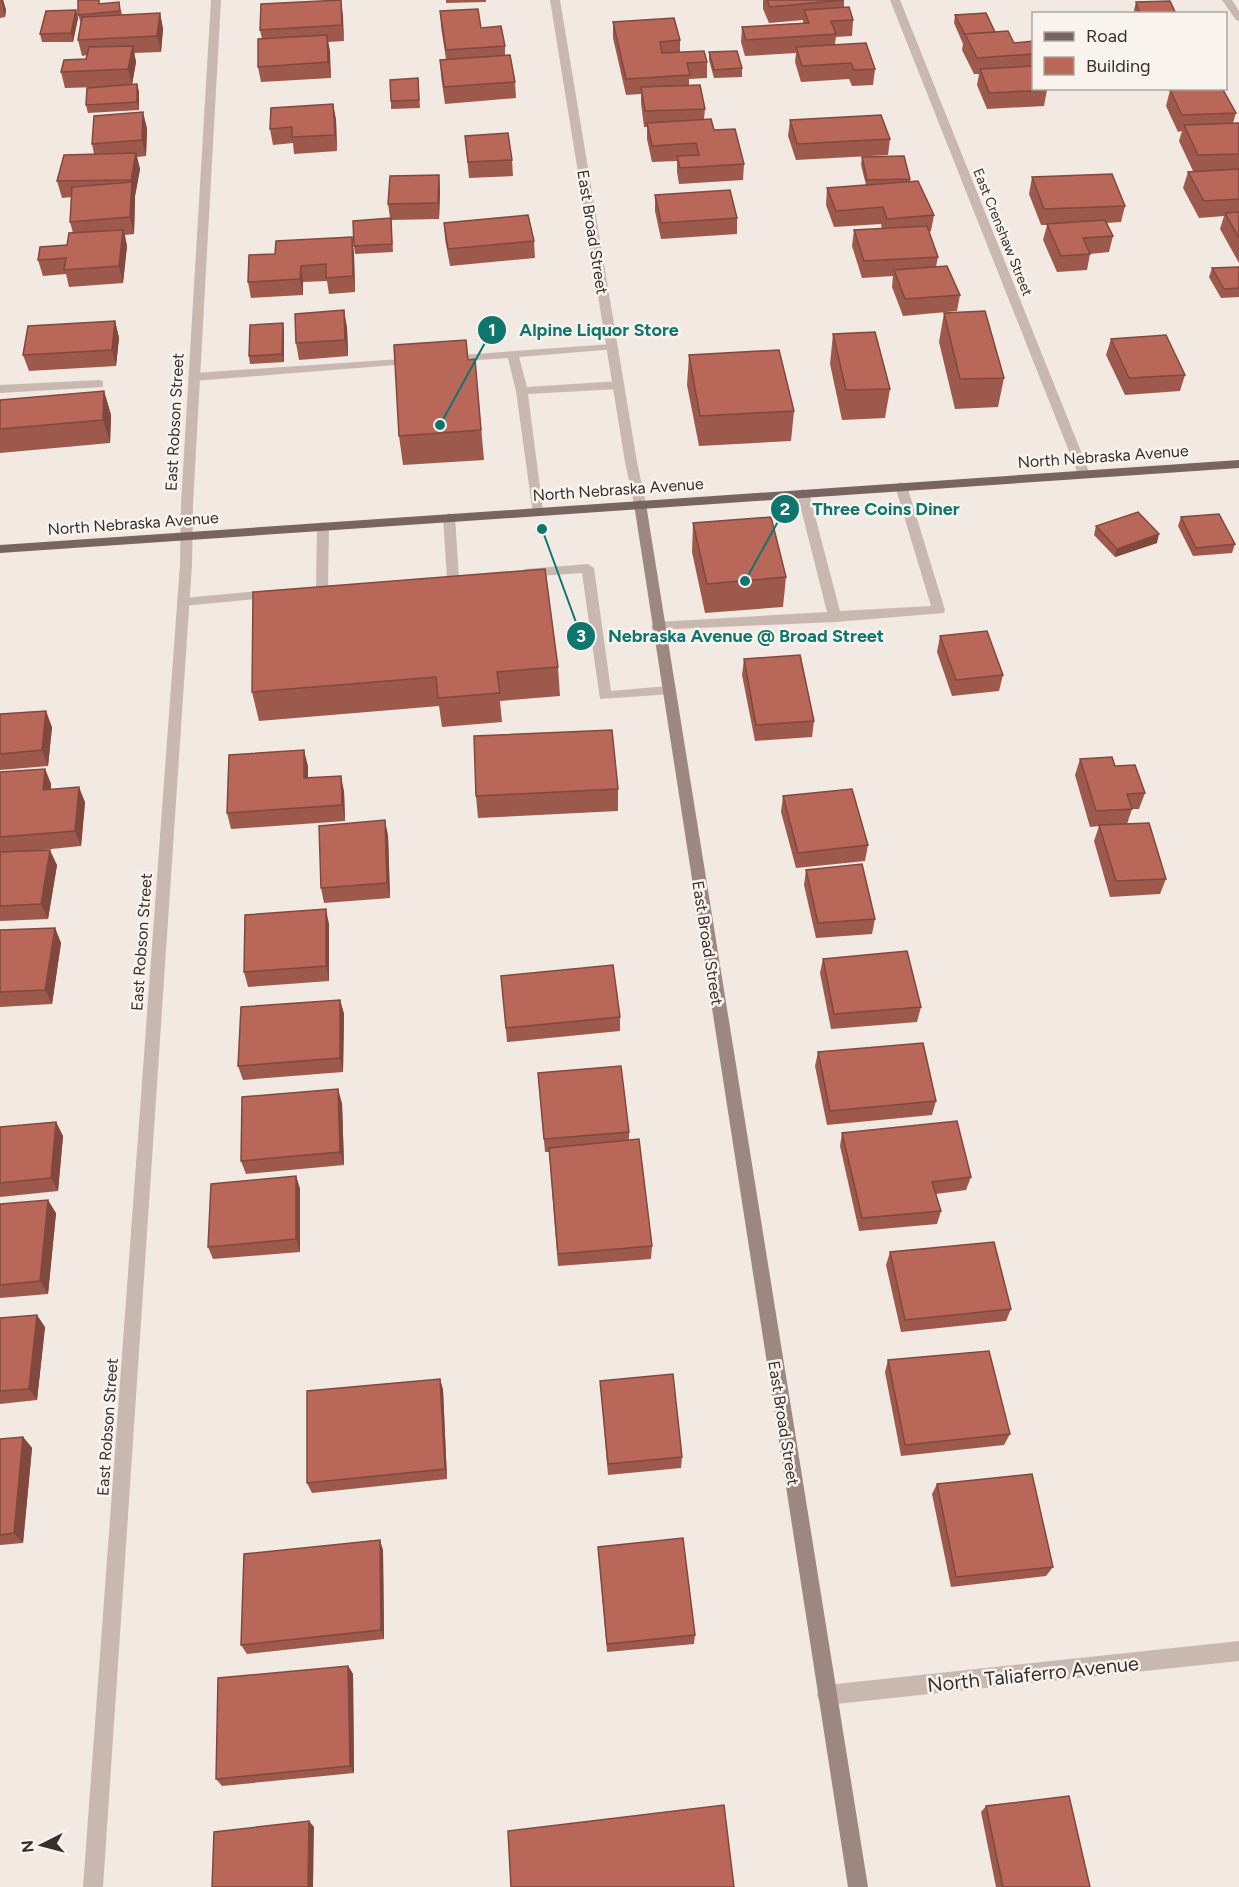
<svg xmlns="http://www.w3.org/2000/svg" width="1239" height="1887" font-family="Figtree,sans-serif">
<rect width="100%" height="100%" fill="#f1e9e2"/>
<g fill="none" stroke-linecap="round" stroke-linejoin="round">
<!-- lane -->
<path fill="#c8b8af" fill-rule="evenodd" d="M612 344 616 345V349L519 357 527 387 619 381 625 385 619 389 528 394 543 511 537 515 533 514 516 391 508 358 448 362 442 359 448 356Z
M416 358 422 361 420 363 194 381 188 377 194 373Z
M99 380 103 381V387L0 393V385Z
M901 482 907 486 945 610 944 613 835 622 653 630 651 627 653 624 658 622 827 612 797 493 803 489 809 493 840 611 931 606 895 486Z
M449 513 455 517 459 579 453 583 447 579 443 517Z
M323 522 329 526 328 585H345L346 588 340 592 322 594 316 590 317 526Z
M588 564 594 568 611 691 668 686 675 691 673 694 600 699 582 573 525 577 519 573 525 569Z
M271 590 277 594 276 597 183 606 177 602 183 598Z"/>
<!-- street -->
<path fill="#c8b8af" fill-rule="evenodd" d="M211 0H221L193 504 192 564 103 1887H83L180 564 181 504Z
M550 0H560L637 462 646 504 640 508 634 504 625 462Z
M890 0H900L1090 474 1088 477H1080L1078 474Z
M1222 0H1232L1239 11V21L1236 20Z
M1239 1641V1661L827 1705 820 1702 817 1695 820 1688 827 1685Z"/>
<!-- secondary -->
<path fill="#9c8880" fill-rule="evenodd" d="M640 500 646 504 868 1887H848L634 504Z"/>
<!-- primary -->
<path fill="#78655f" fill-rule="evenodd" d="M1239 460V468L0 553V545Z"/>
</g>
<!-- wall -->
<path fill="#9e594d" d="M0 0H3L6 10 5 17 0 18Z
M341 0 344 41 328 42 331 78 261 82 258 67 262 39 260 30Z
M446 0H486V2L446 3Z
M763 0H844V8L853 20 852 36 836 37 835 44 875 69 873 85 852 86 849 79 801 82 795 62 796 53 745 56 741 42 742 27 803 23V20L769 23 763 9Z
M1136 2 1176 14H1135L1134 10Z
M100 4 121 10 122 15 160 13 163 29 161 52 134 53 136 62 132 84H137L139 92V110L88 113 86 105 99 87 65 88 61 72 86 59 87 55 82 56 78 40 81 23 78 15Z
M76 10 78 18 73 42H42L40 34Z
M440 11 481 28 505 46V55L515 82 516 98 445 104 441 76 440 60 446 59 441 27Z
M955 15 995 32 1014 43 1034 41V88L1047 90 1044 106 987 109 977 85 979 74H974L962 50 963 44 954 23Z
M613 22 680 40V52L707 62V78L689 79V85L705 109 704 119 744 164 743 180 679 184 677 172V161L652 162 647 139V127H644L641 103V94L626 95 613 38Z
M709 52 742 68V77L714 78 709 60Z
M418 78 420 108 391 109V101Z
M1170 90 1236 113 1233 123H1239V263L1220 229 1224 216 1199 218 1183 188 1188 172 1193 171 1179 141 1182 131 1178 132 1166 106Z
M333 104 336 120 337 151 294 154 293 143 273 145 270 129Z
M790 120 890 139 888 155 796 160 788 136Z
M147 128 146 156 137 157 140 169 135 196V199L134 234 125 235 127 246 123 283 69 287 66 274 43 276 38 260 67 245 73 233 70 222 72 197 62 198 57 181 94 154 92 144Z
M465 136 512 160 513 176 469 178Z
M862 157 910 179V182L934 215 931 231 929 232 938 257 936 267 960 295 957 311 903 316 892 287 893 276 862 278 852 246 854 230 882 229 881 224 834 227 826 205 827 188 866 185 861 165Z
M439 175 440 191 439 219 391 220 393 252 355 254 354 246 390 218 388 204Z
M1032 177 1125 206 1121 222 1106 223 1113 236 1109 252 1090 254 1087 270 1057 272 1043 240 1047 225H1041L1029 194Z
M655 195 737 218V234L661 239 655 211Z
M444 223 534 241 535 258 450 266 445 239Z
M352 237 354 254 355 292 329 294 327 281 303 282V295L251 298 248 282 275 254Z
M1239 267V297L1221 298 1209 277 1212 268Z
M944 313 1004 378 998 407 955 409 939 342Z
M115 321 119 338 116 366 29 371 23 355Z
M283 323 284 332V362L250 364 249 356Z
M347 327 348 356 299 360 296 343Z
M833 334 890 389 885 418 842 420 830 364Z
M1111 339 1185 375 1180 391 1125 395 1106 355Z
M689 355 794 411 791 441 699 446 687 385Z
M475 359 484 460 403 465 399 436 468 360Z
M104 391 111 415 110 443 0 453V400Z
M1181 517 1235 544 1232 553 1193 556 1178 526Z
M693 523 786 577 783 607 705 613 692 552Z
M1096 526 1157 543 1115 557 1094 535Z
M940 636 1003 675 999 691 952 696 937 652Z
M744 659 814 721 812 737 755 741 742 675Z
M558 667 560 696 500 701 502 722 442 727 439 706 259 721 252 692Z
M0 714 52 727 48 766 0 770Z
M1080 759 1115 766 1145 793 1139 809H1132L1127 824 1166 879 1160 894 1110 897 1094 841 1099 826 1090 827 1075 775Z
M308 766V778L344 791 345 821 231 829 227 813Z
M45 769 51 784V789L85 802 81 846 31 851 57 865 48 919 0 921V772Z
M618 789V811L478 818 476 796Z
M783 796 868 845 865 861 796 868 781 812Z
M388 835 390 898 324 903 321 888Z
M806 870 875 919 872 934 816 938 804 885Z
M329 924V981L248 987 244 972Z
M55 928 61 943 52 1004 0 1007V930Z
M823 959 921 1007 917 1022 831 1029 820 973Z
M501 976 620 1017V1031L507 1042Z
M340 1000 344 1014 343 1072 243 1080 238 1066Z
M818 1052 936 1101 932 1115 827 1125 815 1066Z
M538 1073 629 1132V1140L652 1246 651 1259 558 1266 549 1152H545Z
M342 1103 344 1165 246 1174 241 1161Z
M56 1122 63 1136 58 1191 0 1197V1127Z
M842 1133 971 1177 966 1190 936 1194 941 1211 937 1224 859 1231 840 1146Z
M296 1176 300 1189V1252L213 1259 208 1247Z
M0 1204 56 1213 48 1294 0 1298Z
M890 1252 1011 1309 1006 1321 901 1332 886 1265Z
M0 1318 45 1327 37 1400 0 1404Z
M888 1360 1010 1434 1004 1445 901 1456 885 1372Z
M440 1379 443 1390 447 1479 312 1493 307 1483Z
M600 1381 682 1457 681 1468 608 1475Z
M23 1437 32 1448 23 1543 0 1545V1439Z
M937 1484 1053 1567 1046 1576 951 1587 932 1494Z
M598 1547 695 1635 694 1644 607 1652Z
M383 1550 384 1639 247 1654 241 1645Z
M348 1666 353 1674 354 1773 222 1786 216 1779Z
M986 1806 1090 1887H996L981 1812Z"/>
<!-- shaded-wall -->
<path fill="#81483e" d="M1 0H3L6 10 5 17Z
M341 0 343 16 344 41 342 25Z
M76 10 78 18 73 42 71 33Z
M160 13 163 29 161 52 157 36Z
M327 35 330 51 331 78 328 62Z
M133 46 136 62 132 85 128 69Z
M137 84 139 92V110L137 102Z
M333 104 336 120 337 151 335 135Z
M143 112 147 128 146 156 142 140Z
M136 153 140 169 135 196V199L134 234 130 217 132 183 131 180Z
M439 175 440 191 439 219 438 203Z
M123 230 127 246 123 283 119 266Z
M352 237 354 254 355 292 353 276Z
M301 266 303 282V295L300 279Z
M344 310 347 327 348 356 345 340Z
M115 321 119 338 116 366 112 350Z
M283 323 284 332V362L282 354Z
M104 391 111 415 110 443 103 420Z
M1159 534 1157 543 1115 557 1117 549Z
M46 711 52 727 48 766 42 750Z
M304 750 308 766 307 794 304 778Z
M45 769 51 784 50 806 43 790Z
M341 776 344 791 345 821 342 805Z
M79 787 85 802 81 846 75 831Z
M385 820 388 835 390 898 387 883Z
M50 850 57 865 48 919 41 904Z
M326 909 329 924V981L326 966Z
M55 928 61 943 52 1004 45 990Z
M340 1000 344 1014 343 1072 340 1058Z
M338 1089 342 1103 344 1165 340 1152Z
M56 1122 63 1136 58 1191 51 1178Z
M296 1176 300 1189V1252L296 1239Z
M48 1200 56 1213 48 1294 40 1281Z
M37 1315 45 1327 37 1400 29 1389Z
M440 1379 443 1390 447 1479 445 1469Z
M23 1437 32 1448 23 1543 14 1533Z
M380 1540 383 1550 384 1639 381 1630Z
M348 1666 353 1674 354 1773 350 1766Z
M309 1821 314 1827 313 1887H308Z"/>
<!-- building -->
<path fill="#b86759" stroke="#81483e" stroke-width="1.5" d="M78 0H99V4L119 2 120 11 78 15Z
M341 0 342 25 260 30 261 4Z
M767 0H844L770 7Z
M1170 1 1176 14H1140L1136 2Z
M849 7 853 20 831 21 836 34 746 40 742 27 809 23 804 10Z
M478 9 481 28 501 26 505 46 446 50 440 11Z
M76 10 71 33 40 34 46 11Z
M160 13 157 36 78 40 82 17Z
M986 13 995 32 965 34V35L955 15Z
M674 18 680 40 660 42 662 53 704 51 707 62 687 63 690 75 626 79 613 22Z
M1008 31 1014 43 1034 41V54L977 58 965 34Z
M327 35 328 62 258 67V39Z
M866 43 875 69 854 70 851 63 802 66 796 47Z
M133 46 128 69 61 72 64 60 86 59 89 47Z
M737 51 742 68 714 70 709 52Z
M510 55 515 82 444 87 440 60Z
M1034 66V88H1047V90L989 93 980 69Z
M418 78 419 100 391 101 390 80Z
M137 84V102L86 105 87 88Z
M700 85 705 109 645 111 641 87Z
M1203 88H1222L1236 113 1182 115 1170 90Z
M333 104 335 135 292 137V127L270 129 271 108Z
M143 112 142 140 92 144 94 116Z
M881 115 890 139 797 144 790 120Z
M711 119 714 130 735 129 744 164 680 168 677 156 699 155 696 143 652 146 647 123Z
M1239 123V154L1198 155 1184 125Z
M508 133 512 160 468 162 465 136Z
M136 153 131 180 57 181 64 155Z
M904 156 910 179 867 180 862 157Z
M1239 169V199L1204 201 1188 172Z
M1112 174 1125 206 1044 209 1032 177Z
M439 175 438 203 388 204 390 176Z
M918 181 934 215 887 219 883 207 836 211 827 188Z
M132 182 130 217 70 222 72 187Z
M730 190 737 218 661 223 655 195Z
M1239 212V238L1225 213Z
M528 215 534 241 448 249 444 223Z
M391 218 392 244 354 246 353 221Z
M1105 220 1113 236 1083 238 1090 254 1061 256 1047 224Z
M927 226 938 257 864 261 854 230Z
M123 230 119 266 64 270 66 258 38 260 40 247 67 245 69 233Z
M352 237 353 276 326 278V264L301 266 300 279 248 282 249 255 275 254 276 241Z
M947 266 960 295 905 299 894 270Z
M1239 267V288L1224 289 1212 268Z
M344 310 345 340 296 343 295 314Z
M985 311 1004 378 960 379 944 313Z
M115 321 112 350 23 355 28 326Z
M283 323 282 354 249 356 250 325Z
M875 332 890 389 846 390 833 334Z
M1166 335 1185 375 1129 378 1111 339Z
M466 340 468 360 475 359 481 430 399 436 394 345Z
M779 350 794 411 700 416 689 355Z
M104 391 103 420 0 429V400Z
M1138 512 1159 534 1117 549 1096 526Z
M1219 514 1235 544 1196 548 1181 517Z
M771 517 786 577 707 584 693 523Z
M545 569 558 667 497 672 500 693 438 698 436 677 252 692 253 592Z
M987 631 1003 675 956 680 940 636Z
M800 655 814 721 756 725 744 659Z
M46 711 42 750 0 754V714Z
M612 730 618 789 476 796 474 736Z
M304 750V778L341 776 342 805 227 813 229 755Z
M1112 757 1115 766 1135 765 1145 793 1127 794 1132 809 1096 811 1080 759Z
M45 769 43 790 79 787 75 831 0 837V772Z
M852 789 868 845 798 853 783 796Z
M385 820 387 883 321 888 319 826Z
M1149 823 1166 879 1116 881 1099 825Z
M50 850 41 904 0 906V852Z
M862 864 875 919 818 923 806 870Z
M326 909V966L244 972 245 915Z
M55 928 45 990 0 992V930Z
M907 951 921 1007 834 1014 823 959Z
M613 965 620 1017 506 1028 501 976Z
M340 1000V1058L238 1066 241 1007Z
M923 1043 936 1101 830 1111 818 1052Z
M621 1066 629 1132 544 1139 538 1073Z
M338 1089 340 1152 241 1161 242 1097Z
M957 1121 971 1177 932 1182 941 1211 862 1218 842 1133Z
M56 1122 51 1178 0 1183V1127Z
M639 1139 652 1246 558 1254 549 1148Z
M296 1176V1239L208 1247 211 1184Z
M48 1200 40 1281 0 1285V1204Z
M994 1242 1011 1309 905 1320 890 1252Z
M37 1315 29 1389 0 1391V1318Z
M989 1351 1010 1434 905 1445 888 1360Z
M673 1374 682 1457 608 1464 600 1381Z
M440 1379 445 1469 307 1483V1391Z
M23 1437 14 1533 0 1535V1439Z
M1032 1474 1053 1567 956 1577 937 1484Z
M683 1538 695 1635 607 1644 598 1547Z
M380 1540 381 1630 241 1645 244 1554Z
M348 1666 350 1766 216 1779 218 1678Z
M1069 1796 1090 1887H1003L986 1806Z
M724 1805 734 1887H511L508 1831Z
M309 1821 308 1887H212L214 1832Z"/>
<g text-anchor="middle" stroke-width="5" stroke-linejoin="round" paint-order="stroke">
<!-- far-street labels -->
<g font-size="14" fill="#382f2c" stroke="#f9f3ee">
<text transform="translate(1003 232) rotate(68)" y="5">East Crenshaw Street</text>
</g>
<!-- street labels -->
<g font-size="16" fill="#382f2c" stroke="#f9f3ee">
<text transform="translate(593 232) rotate(81)" y="6">East Broad Street</text>
<text transform="translate(174 422) rotate(-87)" y="6">East Robson Street</text>
<text transform="translate(1103 456) rotate(-4)" y="6">North Nebraska Avenue</text>
<text transform="translate(618 489) rotate(-4)" y="6">North Nebraska Avenue</text>
<text transform="translate(133 523) rotate(-4)" y="6">North Nebraska Avenue</text>
<text transform="translate(141 942) rotate(-86)" y="6">East Robson Street</text>
<text transform="translate(708 943) rotate(81)" y="6">East Broad Street</text>
<text transform="translate(784 1423) rotate(81)" y="6">East Broad Street</text>
<text transform="translate(107 1427) rotate(-86)" y="6">East Robson Street</text>
</g>
<!-- near-street labels -->
<g font-size="20" fill="#382f2c" stroke="#f9f3ee">
<text transform="translate(1033 1674) rotate(-6)" y="7">North Taliaferro Avenue</text>
</g>
</g>
<!-- callouts -->
<path fill="none" stroke="#0f766e" stroke-width="2" d="M440 425L492 330M745 581L785 509M542 529L581 636"/>
<g fill="#0f766e" stroke="#f9f3ee" stroke-width="2">
<circle cx="440" cy="425" r="6"/>
<circle cx="745" cy="581" r="6"/>
<circle cx="542" cy="529" r="6"/>
<circle cx="492" cy="330" r="15"/>
<circle cx="785" cy="509" r="15"/>
<circle cx="581" cy="636" r="15"/>
</g>
<g font-size="18" text-anchor="middle" font-weight="bold" fill="#fff">
<text x="492" y="336">1</text>
<text x="785" y="515">2</text>
<text x="581" y="642">3</text>
</g>
<g font-size="18" text-anchor="middle" font-weight="bold" fill="#0f766e" stroke="#f9f3ee" stroke-width="5" stroke-linejoin="round" paint-order="stroke">
<text x="599" y="336">Alpine Liquor Store</text>
<text x="886" y="515">Three Coins Diner</text>
<text x="746" y="642">Nebraska Avenue @ Broad Street</text>
</g>
<!-- legend -->
<rect x="1032" y="12" width="195" height="78" fill="#f9f3ee" stroke="#aca5a0" stroke-width="1.5"/>
<rect x="1044" y="32" width="30" height="9" fill="#78655f" stroke="#aca5a0" stroke-width="1.5"/>
<text x="1086" y="42" font-size="18" fill="#382f2c">Road</text>
<rect x="1044" y="57" width="30" height="18" fill="#b86759" stroke="#aca5a0" stroke-width="1.5"/>
<text x="1086" y="72" font-size="18" fill="#382f2c">Building</text>
<!-- north arrow -->
<g transform="translate(42 1845) rotate(264)" stroke="#f9f3ee" stroke-width="4.5" paint-order="stroke">
<path d="M0-4.5L10 22L0 15L-10 22Z" fill="#382f2c"/>
<text y="-9" font-size="16" font-weight="bold" text-anchor="middle" fill="#382f2c">N</text>
</g>
</svg>
